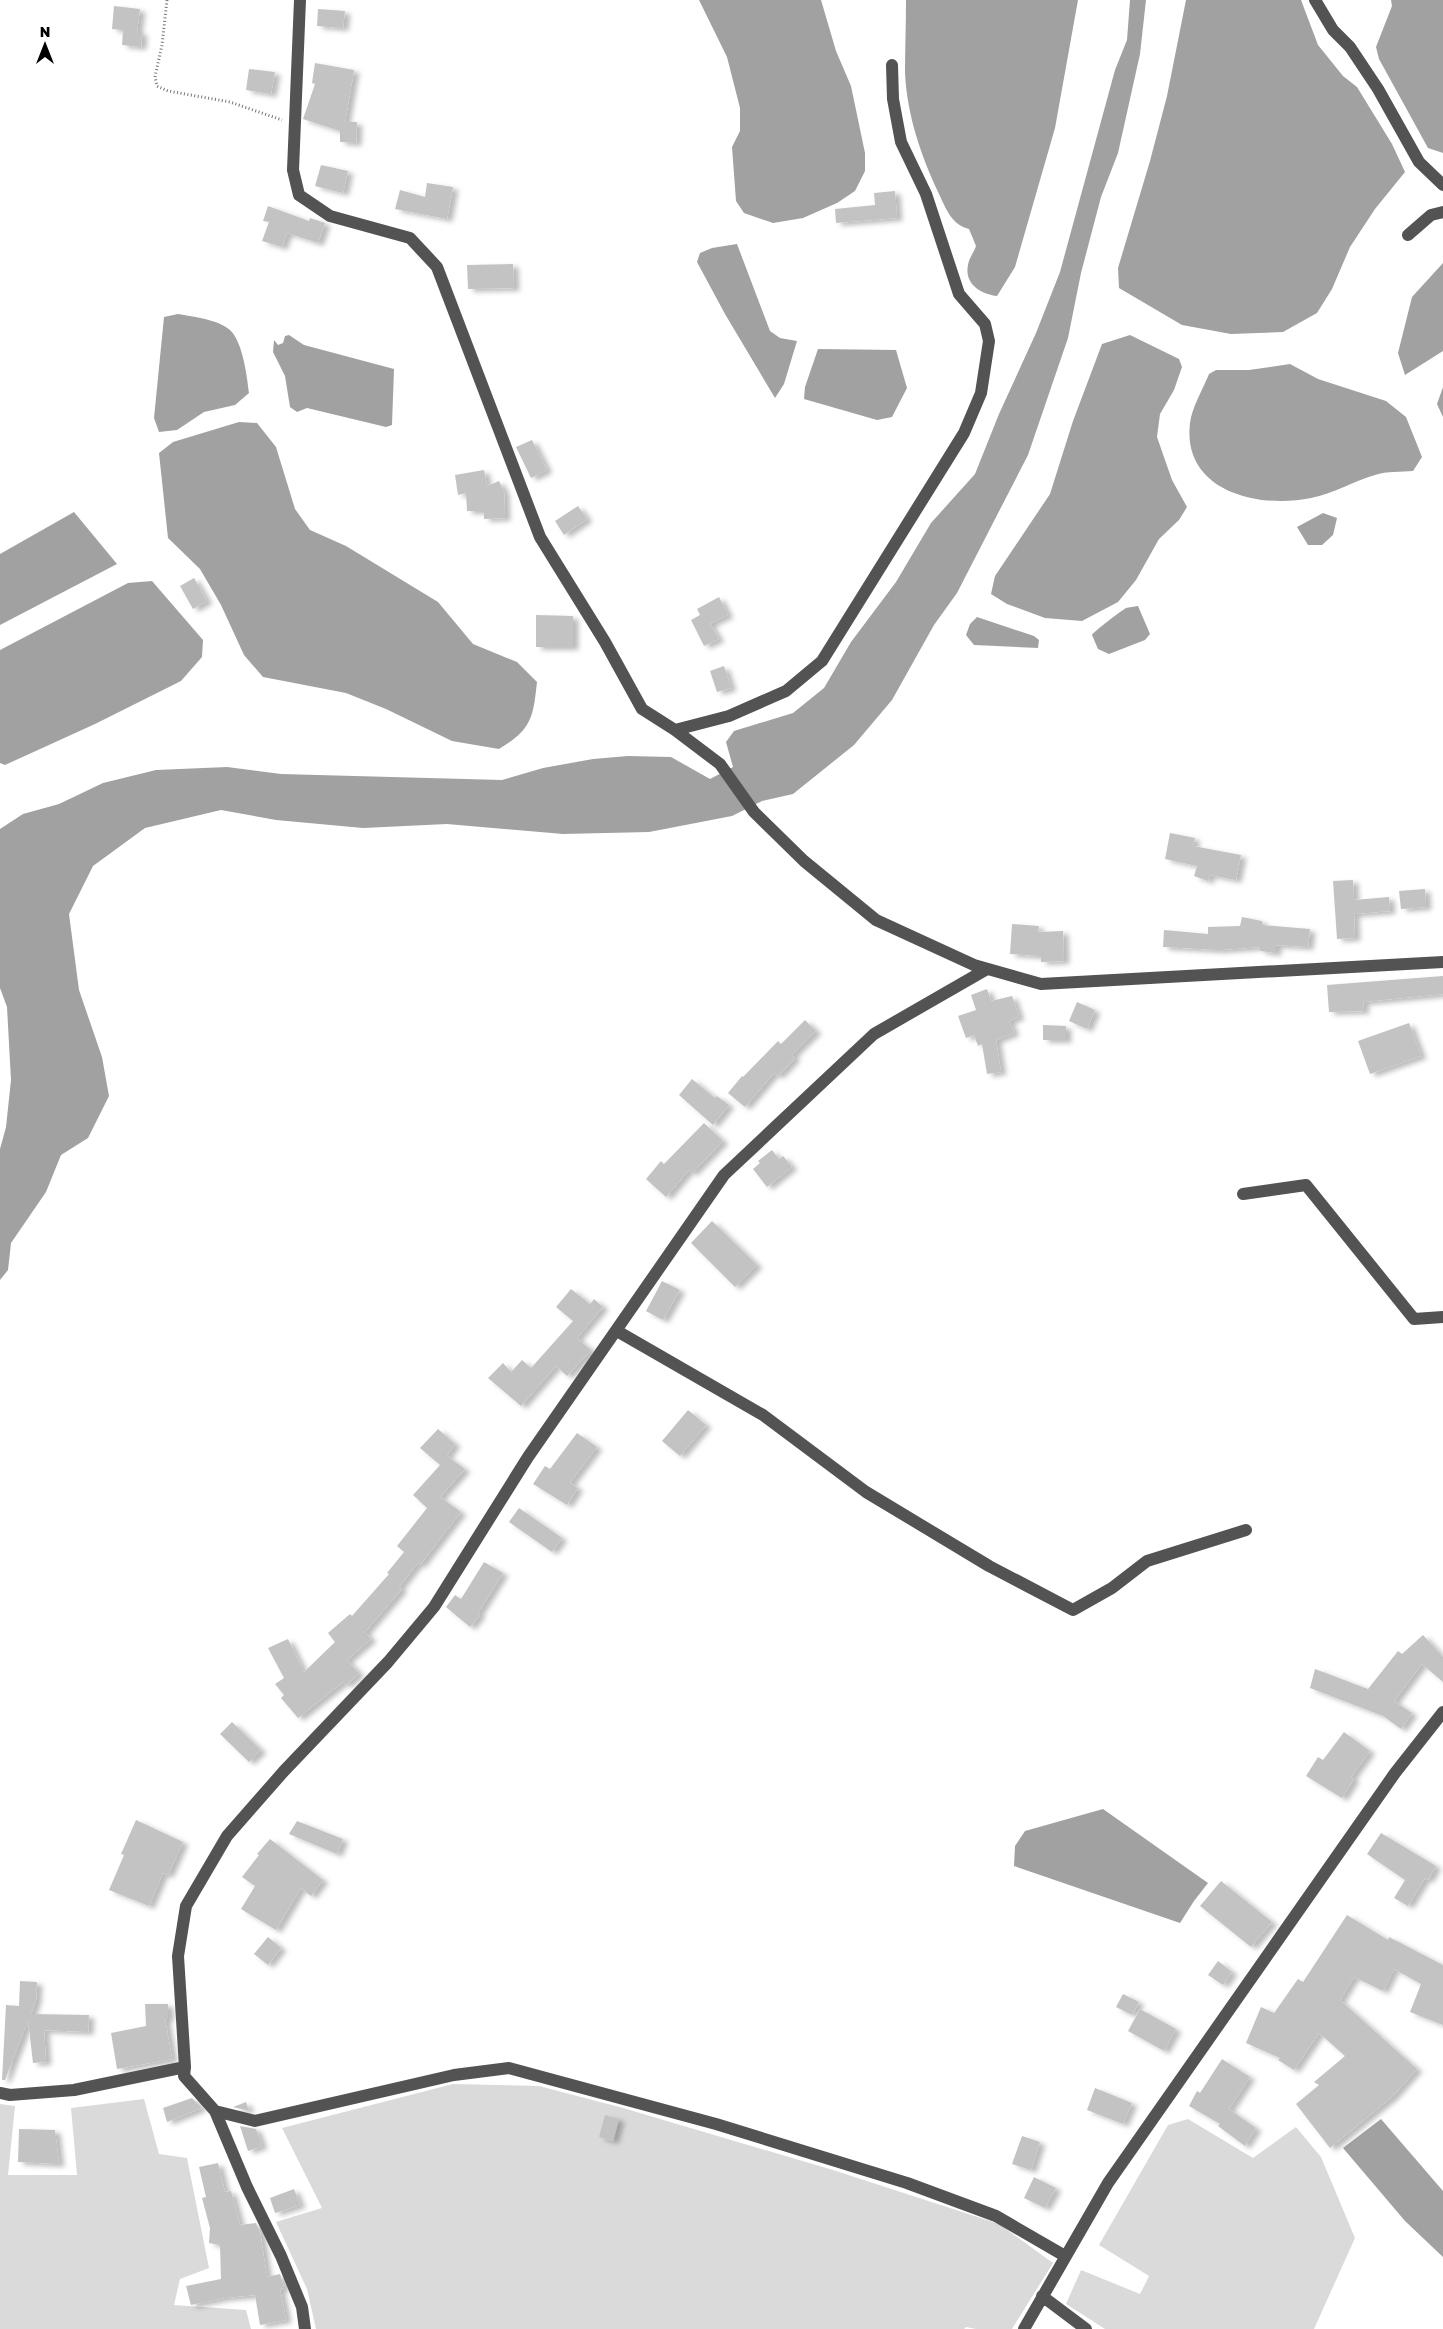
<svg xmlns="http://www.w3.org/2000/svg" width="1443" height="2329" font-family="'Golos Text',sans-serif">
<defs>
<filter id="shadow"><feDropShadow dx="5.5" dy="3" stdDeviation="2.5" flood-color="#0004"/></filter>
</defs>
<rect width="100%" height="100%" fill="#fff"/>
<!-- green -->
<path fill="#dadada" d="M453 2084 539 2086 623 2108 833 2170 999 2224 1053 2263 1012 2329H976L966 2327 964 2329H316L307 2289 276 2222 322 2208 282 2128Z
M144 2099 159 2154 187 2158 209 2268 180 2279 174 2305 246 2310 251 2329H0V2104L15 2106 8 2175H77L71 2108Z
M1188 2119 1253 2158 1296 2127 1321 2157 1355 2238 1314 2329H1105L1066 2304 1081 2270 1140 2294 1149 2276 1099 2245 1168 2125Z"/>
<!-- water -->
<path fill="#a1a1a1" d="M699 0H821L836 51 851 86 865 153V171L855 191 837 203 803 218 773 223 744 213 736 201 732 147 740 131V108L727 57Z
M906 0H1078L1055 128 1015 267 997 296C981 294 964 284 968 265 969 258 974 252 976 246L969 229C952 225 946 209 939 194 921 156 907 115 905 73 905 49 906 24 906 0Z
M1130 0H1146L1140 54 1118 153 1101 197 1081 273 1068 338 1028 455 957 593 934 625 892 700 854 745 793 794 762 801 732 816 649 832 563 834 447 824 363 828 276 820 221 810 145 828 93 866 69 914 79 990 102 1057 109 1096 88 1138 61 1155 46 1192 11 1243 8 1270 0 1280V1149L6 1127 11 1080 7 1007 0 988V829L23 814 59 804 103 783 156 770 227 767 281 774 502 780 543 768 593 759 628 756 671 757 710 779 733 767 726 742 734 731 793 713 824 688 851 642 896 582 931 523 975 474 999 414 1036 333 1060 272 1115 70 1127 40Z
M1186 0H1301L1318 45 1343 76 1357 87 1392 144 1405 172 1375 209 1350 247 1332 289 1317 313 1283 332 1231 334 1182 325 1119 288 1118 268 1150 161 1167 96Z
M1391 0H1443V153L1428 148 1379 59 1376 47 1392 6Z
M737 244 770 331 780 338 797 341 784 384 775 398 725 314 697 262 700 253 712 248Z
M1443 263V351L1405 375 1398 353 1412 297Z
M178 314C194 317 217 319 230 330 243 342 247 377 249 393L235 405 204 412 177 430 159 432 154 418 164 317Z
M289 335 304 345 394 369 392 425 386 427 307 408 297 412 290 407 285 376 273 352 274 340 278 345 283 343 285 336Z
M1130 335 1179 359 1182 367 1174 390 1160 414 1157 437 1172 480 1187 507 1179 520 1159 539 1136 580 1118 602 1082 621 1045 618 1007 604 991 594 995 576 1050 494 1073 421 1102 344Z
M818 349 896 350 907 388 892 417 877 420 804 399 805 387Z
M1290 364 1318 379 1386 401 1406 417 1422 457 1413 471C1401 472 1387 471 1375 475 1354 481 1333 494 1311 498 1258 509 1182 491 1190 423 1192 407 1203 389 1209 374L1216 370H1249Z
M1443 387V417L1437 404Z
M239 422 257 423 276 447 295 509 310 530 346 546 438 602 473 644 517 662 537 682C533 718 532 729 499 749L452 741 386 709 346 693 263 677 244 655 221 605 200 569 168 538 159 453 173 442Z
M74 512 117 564 0 625V554Z
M1323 513 1337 518 1333 535 1322 545H1308L1297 527Z
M152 581 203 640 202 657 181 681 95 724 5 765 0 763V650L128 583Z
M1138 606 1150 634 1145 640 1109 654 1098 649 1092 635C1093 632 1121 611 1126 608 1129 607 1134 607 1138 606Z
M977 617 1034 636 1039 640 1038 648 974 645 966 635 970 624Z
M1103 1809 1208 1883 1194 1901 1180 1923 1014 1866 1015 1846 1025 1831Z
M1381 2119 1443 2191V2257L1405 2221 1343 2148Z"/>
<!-- building -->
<path fill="#c3c3c3" filter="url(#shadow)" d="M114 6 140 9 137 32H142L141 47 122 45 123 30 112 29Z
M318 9 345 11 343 28 317 26Z
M315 63 354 70 345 122H357L356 143 340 142V131L303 119 315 84 312 83Z
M249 69 275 72 271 94 246 90Z
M321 165 348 171 343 193 315 186Z
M427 183 453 187 447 219 395 209 400 190 425 197Z
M895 191 897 218 836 223 835 209 875 205 874 193Z
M268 206 309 221 310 218 325 223 318 243 287 233 282 247 262 241 269 222 263 221Z
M513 264 514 288 468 289 467 265Z
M532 440 547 470 531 478 516 447Z
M484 470 487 486 499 481 504 492 505 518 484 519V511H467L466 493 458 495 455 475Z
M578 506 587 519 564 535 555 521Z
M194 578 207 601 193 609 180 586Z
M719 597 728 615 710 624 719 639 704 646 691 620 700 615 697 609Z
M536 615 573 616V647H536Z
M724 666 731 688 717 692 710 671Z
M1170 833 1195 838 1193 846 1241 855 1236 880 1210 875 1208 881 1194 876 1197 866 1165 859Z
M1353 880 1354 900 1389 897 1390 911 1354 914 1355 938 1337 939 1333 881Z
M1425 889 1426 907 1401 909 1399 891Z
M1242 917 1262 921V925L1310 929 1308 947 1276 945V953L1260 951V947L1220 950 1163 947 1164 930 1208 934V927L1240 926Z
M1012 924 1039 926 1038 932 1063 931 1064 961 1041 962V956L1010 954Z
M1443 976V994L1363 1002 1364 1011 1329 1012 1327 985Z
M987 989 991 1001 1012 996 1019 1017 1009 1021 1014 1033 996 1040 1001 1072 987 1074 982 1044 978 1046 974 1035 966 1038 958 1016 976 1010 971 995Z
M1077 1002 1095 1010 1087 1029 1069 1021Z
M805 1020 816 1031 792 1055 795 1058 778 1076 774 1073 745 1107 728 1093 742 1076 743 1077 778 1041 781 1044Z
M1409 1023 1421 1056 1370 1074 1358 1041Z
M1043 1025 1066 1026V1040H1043Z
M692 1079 715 1098 717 1096 729 1105 713 1125 679 1095Z
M704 1123 723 1141 692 1173 689 1170 666 1197 646 1179 661 1161 664 1164Z
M772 1150 779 1159 783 1156 792 1167 767 1187 753 1169 760 1163 758 1161Z
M712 1221 757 1265 735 1287 691 1243Z
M662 1281 680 1290 663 1320 646 1311Z
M571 1289 590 1304 594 1299 603 1307 577 1338 591 1350 567 1376 556 1366 521 1406 488 1378 503 1363 511 1372 522 1360 531 1368 573 1321 556 1307Z
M688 1410 706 1425 680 1456 662 1441Z
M438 1429 455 1444 444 1460 447 1456 465 1469 440 1497 461 1512 420 1565 418 1563 399 1587 402 1589 365 1632 371 1639 347 1660 359 1673 346 1685 343 1682 298 1718 281 1698 284 1695 275 1684 284 1678 268 1648 288 1639 304 1672 335 1642 328 1633 350 1614 352 1616 389 1574 387 1573 404 1552 397 1546 427 1508 413 1495 440 1465 420 1448Z
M577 1433 597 1447 570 1483 578 1488 567 1505 533 1484 545 1466 550 1469Z
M519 1508 562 1538 552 1552 509 1522Z
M484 1562 503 1573 478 1613 480 1615 470 1627 446 1607 455 1595 461 1599Z
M1423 1635 1443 1657V1682L1422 1664 1394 1701 1412 1713 1401 1729 1383 1716 1310 1688 1315 1669 1368 1689 1398 1651 1402 1654Z
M232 1722 261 1750 249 1762 220 1734Z
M1344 1732 1370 1751 1351 1777 1354 1779 1342 1798 1306 1776 1318 1757 1323 1760Z
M136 1820 183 1842 168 1875 163 1873 149 1906 109 1890 124 1855 121 1854Z
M297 1821 343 1839 337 1854 289 1834Z
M1381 1833 1436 1866 1428 1880 1425 1878 1408 1906 1394 1898 1405 1880 1367 1854Z
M270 1839 323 1880 311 1896 301 1888 276 1930 241 1909 255 1886 242 1877 259 1855 257 1854Z
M1221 1881 1272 1922 1251 1947 1200 1906Z
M1347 1915 1388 1940 1389 1937 1443 1965V2025L1410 2012 1421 1984 1394 1969 1383 1991 1354 1977 1340 2000 1417 2069 1393 2096 1330 2148 1296 2104 1319 2085 1314 2082 1345 2056 1319 2033 1294 2070 1278 2060 1280 2058 1246 2043 1261 2007 1274 2013 1298 1979 1303 1982Z
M268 1937 281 1948 268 1965 254 1954Z
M1218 1961 1232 1972 1223 1985 1208 1975Z
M20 1981 37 1982 36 2000 31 2014 89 2015 88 2032 44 2030 46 2062 33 2063 28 2020 5 2080H2L6 2005 19 2006Z
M1123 1994 1139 2002 1132 2015 1116 2007Z
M145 2004H168V2019H165L172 2059 117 2069 111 2033 146 2026Z
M1140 2009 1176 2029 1164 2051 1128 2031Z
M1222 2059 1250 2077 1229 2109 1256 2128 1245 2146 1218 2126 1220 2124 1189 2106 1197 2091 1200 2093Z
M1095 2088 1132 2103 1123 2124 1087 2110Z
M192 2098 202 2108 167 2122 163 2108Z
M246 2102 249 2111 233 2107Z
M605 2115 619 2119 613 2141 599 2137Z
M240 2126 256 2129 262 2146 248 2151Z
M19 2129 55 2130 59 2164 18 2162Z
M1022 2136 1040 2142 1031 2170 1012 2164Z
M218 2163 225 2192 231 2191 240 2225 256 2223 260 2232 267 2277 280 2274 284 2288 280 2289 286 2320 260 2325 255 2295 224 2298 191 2305 186 2286 221 2279 220 2245 209 2243 210 2228 202 2198 206 2197 199 2167Z
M1034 2177 1056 2188 1045 2208 1024 2198Z
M294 2189 300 2205 275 2213 270 2198Z"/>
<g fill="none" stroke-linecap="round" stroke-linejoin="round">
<!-- path -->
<path stroke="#757575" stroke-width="3" stroke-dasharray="1 2.5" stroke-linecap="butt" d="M167 0 162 45 155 77 157 86 168 91 230 102 282 120"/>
<!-- minor -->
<path stroke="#535353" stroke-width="12" d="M300 0 293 170 299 195 330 216 410 238 437 267 540 537 605 642 642 709 675 730 720 764 754 812 804 861 876 920 974 965 1041 984 1443 962
M1315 0 1333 30 1350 47 1378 89 1419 162 1443 185
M1408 235 1431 215 1443 212
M675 730 729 716 786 691 822 661 964 433 981 393 989 341 985 324 959 294 926 194 901 142 893 99 892 65
M1243 1194 1306 1185 1414 1319 1443 1317
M617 1331 763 1415 866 1492 989 1566 1073 1610 1112 1588 1147 1561 1246 1530
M185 2067 184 2076 215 2111 247 2187 281 2256 302 2307 305 2329
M0 2093 10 2095 74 2090 185 2067 178 1956 186 1906 227 1836 284 1771 388 1662 434 1607 528 1457 724 1175 874 1034 987 969
M215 2111 255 2121 454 2075 509 2068 716 2124 907 2183 996 2216 1065 2256
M1042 2296 1086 2329
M1024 2329 1108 2183 1395 1773 1443 1712"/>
</g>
<!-- north arrow -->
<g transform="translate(45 45)" stroke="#ffffff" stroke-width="4" paint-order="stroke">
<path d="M0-4L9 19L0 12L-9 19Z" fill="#000000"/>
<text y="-8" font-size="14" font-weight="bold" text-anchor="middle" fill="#000000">N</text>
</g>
</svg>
